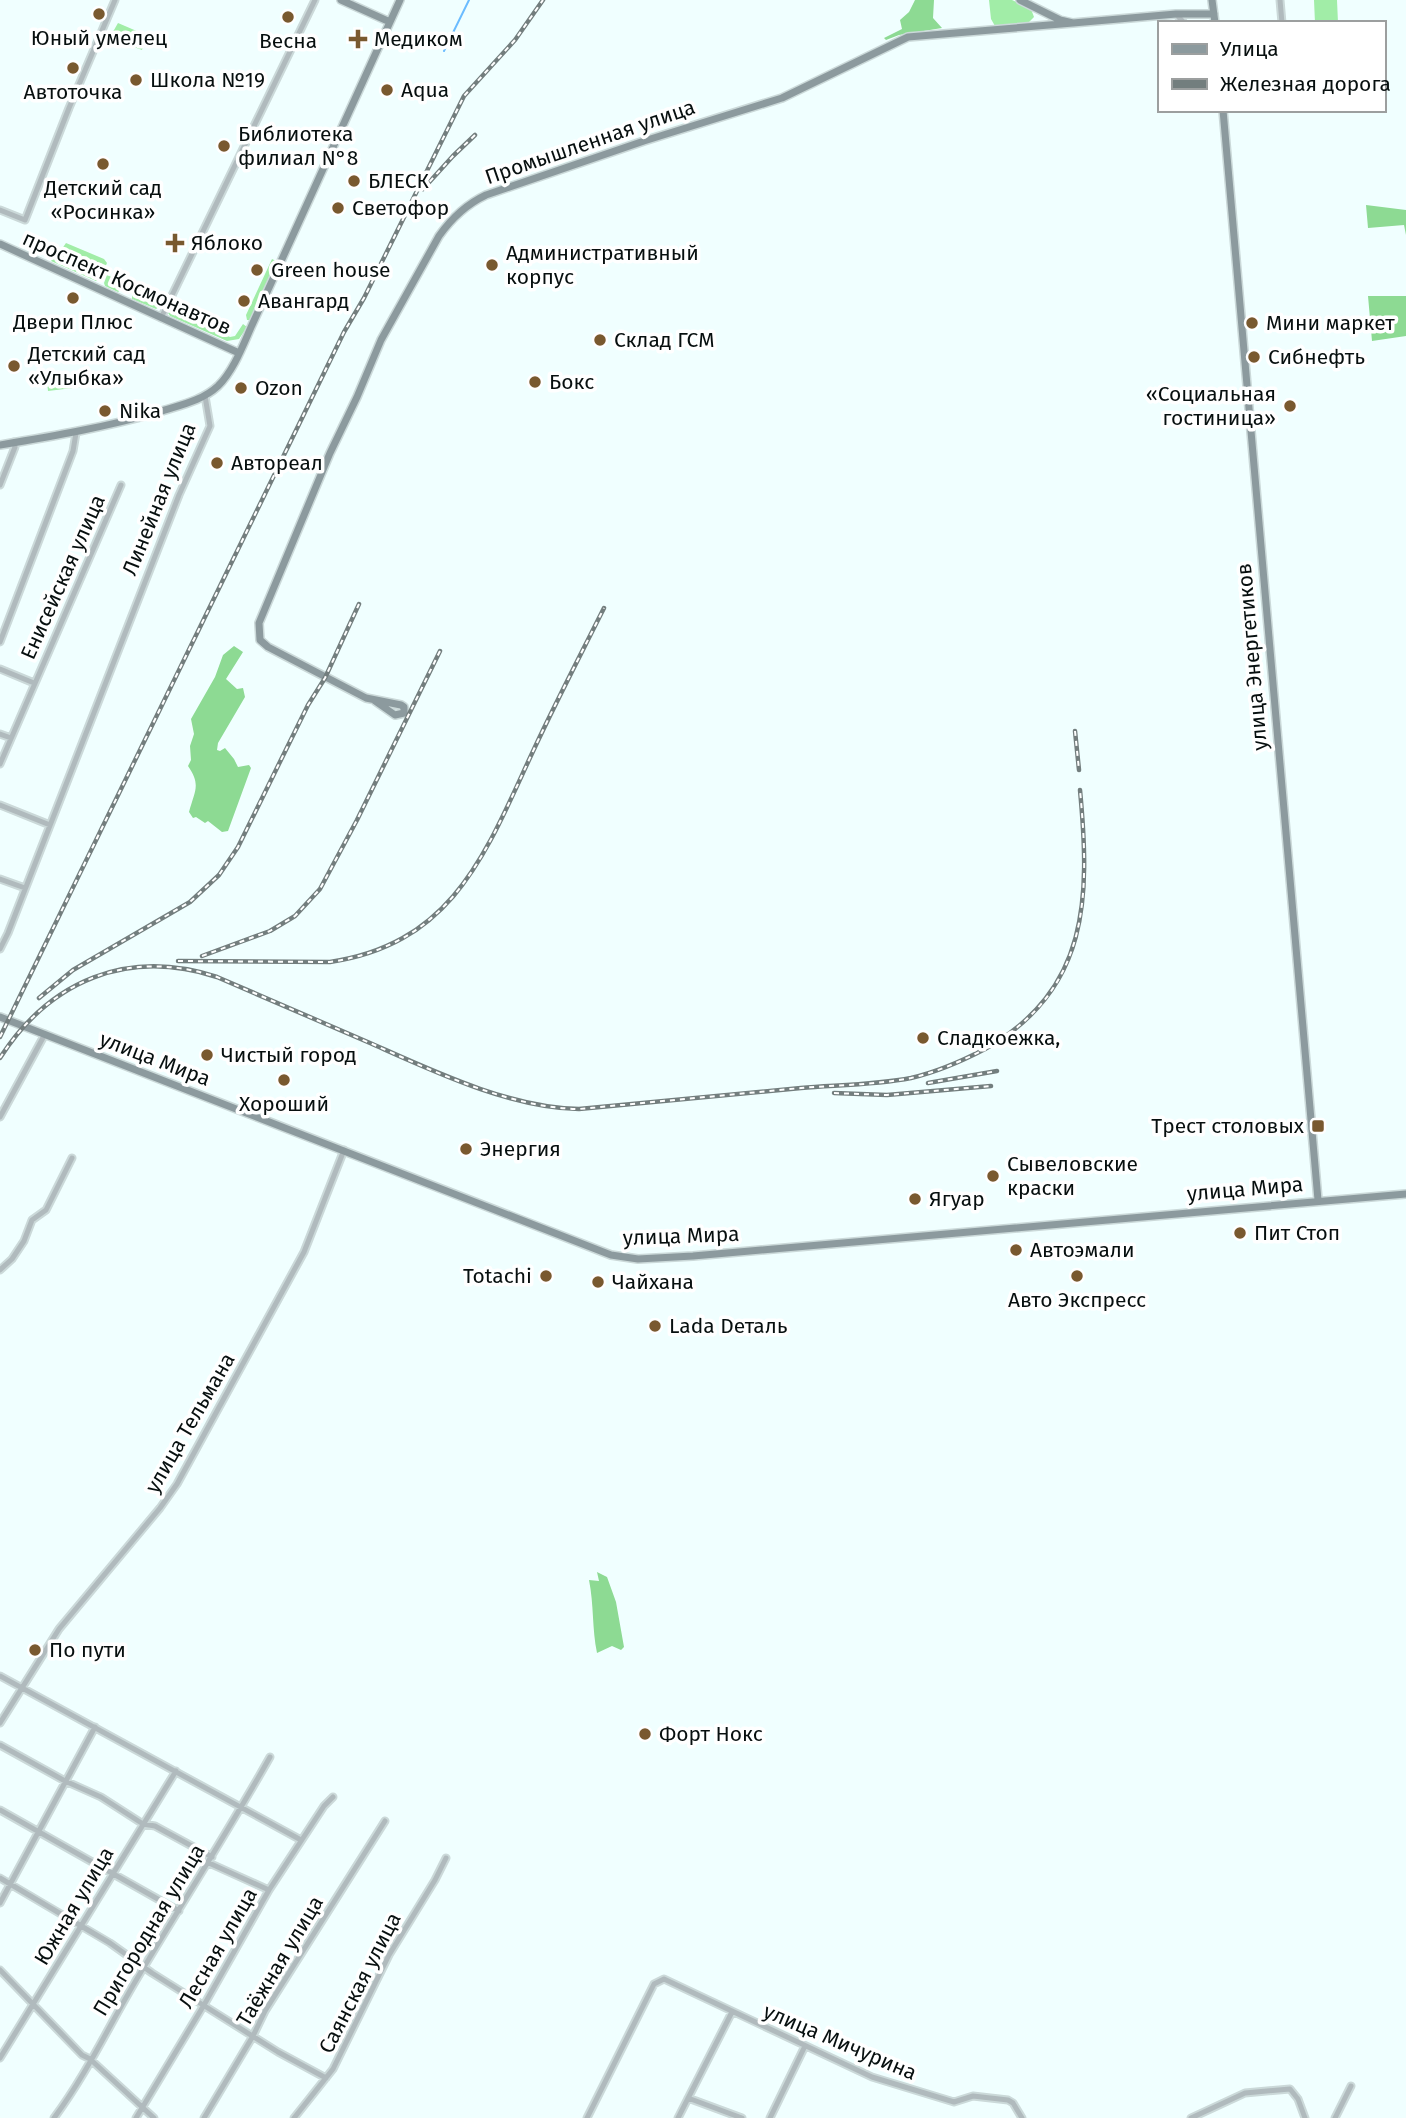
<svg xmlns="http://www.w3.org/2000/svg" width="1406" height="2118" font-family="'Fira Sans',sans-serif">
<rect width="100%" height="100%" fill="#f0ffff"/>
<!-- green -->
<path fill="#a1eda7" d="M989 0H1012L1031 9 1034 17 1028 23 995 26 991 19Z
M1314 0H1337L1338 23H1315Z
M118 23 146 35 142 50 112 39 110 37Z
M66 243 104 259 107 263 100 279 96 281 51 261 55 252 59 253Z
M272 259 276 261 251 320H247L246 315Z
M107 275 163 300 159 307 156 309 132 299V294L122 289 118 292 105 286 104 283Z
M170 308H174L185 312V316L230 337 235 336 243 324 247 327 239 339 227 341 170 316 168 313Z
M80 378 81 387 48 391 47 382Z"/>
<!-- forest -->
<path fill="#8dda93" d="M915 0H934L933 18 942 28 899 35 886 40 884 38 902 29 900 20 909 12Z
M1366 205 1406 210V235L1404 225 1368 228Z
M1406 296V336L1372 341 1368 296Z
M234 646 243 652 226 679 237 689 243 688 245 697 218 743 217 750 220 751 225 748 234 759 238 767 249 765 251 768 228 831 222 832 208 821 205 823 196 817 193 818 189 812C195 790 201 785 188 766L191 760 190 746 194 734 191 719 215 677 223 655Z
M597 1572 607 1577 616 1602 624 1647 621 1650 612 1646 597 1653C592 1629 594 1605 589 1580L599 1581Z"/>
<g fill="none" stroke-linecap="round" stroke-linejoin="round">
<!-- stream -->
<path stroke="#6bbcff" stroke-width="2" d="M444 51 469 0"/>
<!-- street casing -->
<g stroke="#cbd9d9" stroke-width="9">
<path id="street" d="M1280 0 1282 23
M1176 14 1184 23
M0 210 25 220 69 108 115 0
M161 318 315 0
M0 485 15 447 14 442
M0 642 73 451 76 433
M0 669 34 683
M0 734 11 738
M0 764 121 485
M0 805 50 825
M0 879 25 888
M0 949 8 933 179 495 210 426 205 396
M0 1117 45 1034
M0 1270 12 1259 24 1241 32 1220 46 1210 72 1158
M0 1676 301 1840
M0 1723 59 1629 160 1508 177 1484 304 1252 344 1150
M0 1745 65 1781 101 1797 143 1824 155 1826 212 1857
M0 1810 179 1911
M209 1863 269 1890
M0 1878 110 1943 152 1973 278 2052 326 2078
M0 1903 95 1727
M0 1970 82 2055 90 2059 154 2118
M0 2058 176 1771
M688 2098 742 2118
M54 2118C89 2071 113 2017 144 1967 186 1897 230 1828 270 1757
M136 2118 204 2005 269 1890 324 1806 333 1797
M204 2118 253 2036 265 2011 385 1821
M294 2118 333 2069 389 1955 435 1880 446 1858
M587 2118 654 1984 664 1979 872 2077 954 2102 973 2096 1008 2100 1013 2103 1022 2118
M678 2118 732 2012
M770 2118 805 2046
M1191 2118 1245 2093 1290 2089 1298 2099 1305 2118
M1335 2118 1351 2086"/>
</g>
<!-- secondary casing -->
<g stroke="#cbd9d9" stroke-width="10">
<path id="secondary" d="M341 0 390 22
M1020 0 1060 20 1073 23 1176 14H1214
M1212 0 1215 23
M1223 110 1318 1200
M0 244 239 353
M0 445C54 436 106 427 159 412 180 405 202 401 218 386 234 370 243 345 252 325L400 0
M375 701 395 715 404 713V707L401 705 366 698 268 647 260 640 259 623 330 453 357 397 381 340 439 236C451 219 467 204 486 195L644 141 782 98 908 37 1073 23
M0 1017 611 1255 638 1259 693 1256 1406 1194"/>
</g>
<!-- street -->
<use href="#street" stroke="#b0babd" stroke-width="5"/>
<!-- secondary -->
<use href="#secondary" stroke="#8c9a9e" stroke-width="7"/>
<!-- rail casing -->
<g stroke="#737e7e" stroke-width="4.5">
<path id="rail" d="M423 189 453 156 475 135
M1075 731 1079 770
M202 956 270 931 295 916 320 889 357 820 440 651
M178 961 330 962C456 943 487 849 535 747 557 700 581 654 604 608
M39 998 73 970 190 902 219 875 238 847 308 705 325 678 359 604
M0 1037 344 332 364 298 464 96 515 40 543 0
M0 1058C50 980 128 948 217 977 268 999 319 1021 370 1043 433 1071 510 1108 579 1109 653 1102 727 1095 801 1088 837 1085 875 1085 911 1078 937 1072 962 1061 985 1049 1090 990 1090 897 1080 790
M928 1083 997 1071
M834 1093 887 1095 991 1086"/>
</g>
<!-- rail -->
<use href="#rail" stroke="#fff" stroke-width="2" stroke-dasharray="5" stroke-linecap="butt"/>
</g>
<!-- markers -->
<g fill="#79592f" stroke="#fff" stroke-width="2.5">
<circle cx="99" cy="14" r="7"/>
<circle cx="288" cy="17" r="7"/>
<path d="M354.5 28.5h7v7h7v7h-7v7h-7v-7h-7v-7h7z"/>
<circle cx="73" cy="68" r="7"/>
<circle cx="136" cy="80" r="7"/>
<circle cx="387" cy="90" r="7"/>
<circle cx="224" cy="146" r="7"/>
<circle cx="103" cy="164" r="7"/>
<circle cx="354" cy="181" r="7"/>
<circle cx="338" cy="208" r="7"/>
<path d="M171.5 232.5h7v7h7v7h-7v7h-7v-7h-7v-7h7z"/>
<circle cx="492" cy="265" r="7"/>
<circle cx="257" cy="270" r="7"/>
<circle cx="73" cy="298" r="7"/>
<circle cx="244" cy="301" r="7"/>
<circle cx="1252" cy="323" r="7"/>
<circle cx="600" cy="340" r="7"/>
<circle cx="1254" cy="357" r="7"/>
<circle cx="14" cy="366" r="7"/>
<circle cx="535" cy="382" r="7"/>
<circle cx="241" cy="388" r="7"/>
<circle cx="1290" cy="406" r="7"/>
<circle cx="105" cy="411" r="7"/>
<circle cx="217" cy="463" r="7"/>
<circle cx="923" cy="1038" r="7"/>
<circle cx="207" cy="1055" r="7"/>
<circle cx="284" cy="1080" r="7"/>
<rect x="1311" y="1119" width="14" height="14" rx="3.5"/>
<circle cx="466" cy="1149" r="7"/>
<circle cx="993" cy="1176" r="7"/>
<circle cx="915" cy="1199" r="7"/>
<circle cx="1240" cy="1233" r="7"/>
<circle cx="1016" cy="1250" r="7"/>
<circle cx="546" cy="1276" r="7"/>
<circle cx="1077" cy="1276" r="7"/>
<circle cx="598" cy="1282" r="7"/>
<circle cx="655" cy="1326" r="7"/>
<circle cx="35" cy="1650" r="7"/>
<circle cx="645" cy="1734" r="7"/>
</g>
<g text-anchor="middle" stroke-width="7" stroke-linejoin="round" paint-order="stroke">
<!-- poi labels -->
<g font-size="21" fill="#070f0f" stroke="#fff" text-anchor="start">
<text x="99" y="45" text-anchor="middle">Юный умелец</text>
<text x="374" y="46">Медиком</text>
<text x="288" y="48" text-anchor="middle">Весна</text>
<text x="150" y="87">Школа №19</text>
<text x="401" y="97">Aqua</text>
<text x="73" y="99" text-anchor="middle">Автоточка</text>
<text x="238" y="141">Библиотека<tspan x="238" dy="24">филиал N°8</tspan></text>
<text x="368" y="188">БЛЕСК</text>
<text x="103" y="195" text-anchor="middle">Детский сад<tspan x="103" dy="24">«Росинка»</tspan></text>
<text x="352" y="215">Светофор</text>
<text x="191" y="250">Яблоко</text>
<text x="506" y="260">Административный<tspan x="506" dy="24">корпус</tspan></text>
<text x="271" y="277">Green house</text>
<text x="258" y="308">Авангард</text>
<text x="73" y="329" text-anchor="middle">Двери Плюс</text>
<text x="1266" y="330">Мини маркет</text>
<text x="614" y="347">Склад ГСМ</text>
<text x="28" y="361">Детский сад<tspan x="28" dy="24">«Улыбка»</tspan></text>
<text x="1268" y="364">Сибнефть</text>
<text x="549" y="389">Бокс</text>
<text x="255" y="395">Ozon</text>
<text x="1276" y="401" text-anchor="end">«Социальная<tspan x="1276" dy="24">гостиница»</tspan></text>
<text x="119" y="418">Nika</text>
<text x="231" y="470">Автореал</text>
<text x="937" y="1045">Сладкоежка,</text>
<text x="221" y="1062">Чистый город</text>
<text x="284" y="1111" text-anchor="middle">Хороший</text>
<text x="1304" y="1133" text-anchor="end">Трест столовых</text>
<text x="480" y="1156">Энергия</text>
<text x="1007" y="1171">Сывеловские<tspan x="1007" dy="24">краски</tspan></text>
<text x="929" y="1206">Ягуар</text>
<text x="1254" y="1240">Пит Стоп</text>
<text x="1030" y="1257">Автоэмали</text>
<text x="532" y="1283" text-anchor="end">Totachi</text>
<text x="612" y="1289">Чайхана</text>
<text x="1077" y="1307" text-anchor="middle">Авто Экспресс</text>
<text x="669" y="1333">Lada Dеталь</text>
<text x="49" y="1657">По пути</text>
<text x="659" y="1741">Форт Нокс</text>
</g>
<!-- street labels -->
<g font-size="21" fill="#070f0f" stroke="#fff">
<text transform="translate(590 142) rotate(-19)" y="7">Промышленная улица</text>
<text transform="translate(127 283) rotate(24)" y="7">проспект Космонавтов</text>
<text transform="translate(159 499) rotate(-68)" y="7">Линейная улица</text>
<text transform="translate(63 577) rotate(-66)" y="7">Енисейская улица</text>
<text transform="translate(1252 657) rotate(-95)" y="7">улица Энергетиков</text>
<text transform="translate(155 1059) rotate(21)" y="7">улица Мира</text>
<text transform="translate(1245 1189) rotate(-5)" y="7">улица Мира</text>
<text transform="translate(681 1236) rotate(-2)" y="7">улица Мира</text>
<text transform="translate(190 1423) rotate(-60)" y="7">улица Тельмана</text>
<text transform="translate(74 1906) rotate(-59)" y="7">Южная улица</text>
<text transform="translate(149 1930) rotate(-59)" y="7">Пригородная улица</text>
<text transform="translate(218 1948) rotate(-60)" y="7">Лесная улица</text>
<text transform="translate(280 1961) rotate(-59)" y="7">Таёжная улица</text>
<text transform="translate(360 1983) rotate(-63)" y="7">Саянская улица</text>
<text transform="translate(840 2042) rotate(23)" y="7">улица Мичурина</text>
</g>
</g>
<!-- legend -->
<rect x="1158" y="21" width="228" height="91" fill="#ffffff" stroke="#9c9f9f" stroke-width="2"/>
<rect x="1172" y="44" width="35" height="10" fill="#8c9a9e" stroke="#9c9f9f" stroke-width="2"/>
<text x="1220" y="56" font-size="21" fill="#070f0f">Улица</text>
<rect x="1172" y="79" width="35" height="10" fill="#737e7e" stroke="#9c9f9f" stroke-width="2"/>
<text x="1220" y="91" font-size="21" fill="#070f0f">Железная дорога</text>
</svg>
